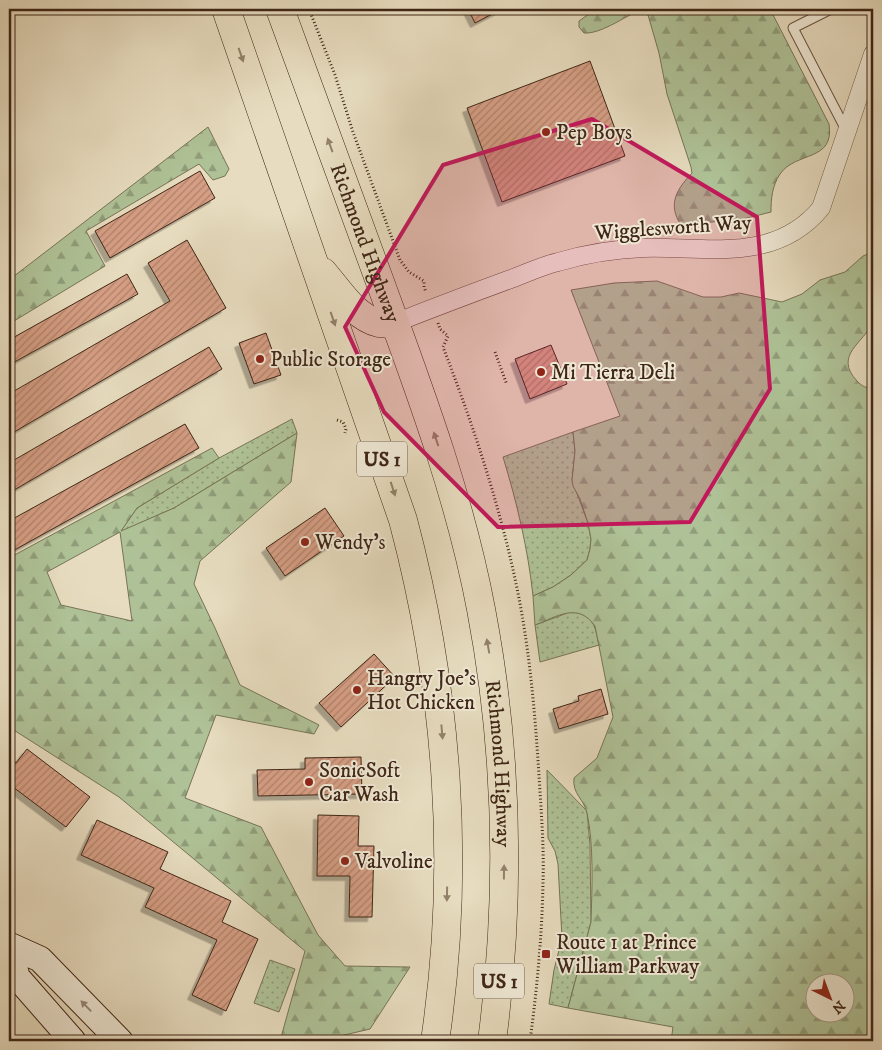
<svg xmlns="http://www.w3.org/2000/svg" width="882" height="1050" font-family="'IM FELL DW Pica',serif">
<defs>
<pattern id="green-dots" width="8" height="8" patternUnits="userSpaceOnUse" patternTransform="scale(1.25)"><rect width="8" height="8" fill="#afc297"/><path d="M2 2h.1M6 6h.1" fill="none" stroke="#909d7a" stroke-width="1.8" stroke-linecap="round"/></pattern>
<pattern id="forest-firs" width="22" height="20" patternUnits="userSpaceOnUse" patternTransform="scale(1.25)"><rect width="22" height="20" fill="#afc297"/><path d="M5 1l3.5 6h-7zM16 11l3.5 6h-7z" fill="#909d7a"/></pattern>
<pattern id="building-hatch" width="6" height="6" patternUnits="userSpaceOnUse" patternTransform="scale(1.25)"><rect width="6" height="6" fill="#d69e84"/><path d="M-1 1l2-2M0 6l6-6M5 7l2-2" fill="none" stroke="#af816b"/></pattern>
<filter id="shadow"><feDropShadow dx="-4.5" dy="4.5" stdDeviation="0" flood-color="#0004"/></filter>
</defs>
<rect width="100%" height="100%" fill="#e7dcbf"/>
<filter id="stains"><feTurbulence type="fractalNoise" baseFrequency=".004" numOctaves="4"/><feColorMatrix values="0 0 0 0 .2 0 0 0 0 .09 0 0 0 0 .02 0 0 0 .5 -.17"/></filter>
<radialGradient id="worn" r=".72"><stop offset=".6" stop-color="#630" stop-opacity="0"/><stop offset="1" stop-color="#630" stop-opacity=".3"/></radialGradient>
<!-- green -->
<path fill="url(#green-dots)" stroke="#777456" d="M292 419 297 433 174 508 120 532 137 508 219 458Z
M573 432 575 451 572 480 588 523 591 539 590 549 587 560 571 575 553 587 533 596C528 549 517 503 503 457Z
M570 612C593 613 595 625 599 645L540 662 535 625Z
M547 770 587 811 590 845 591 922 568 1008 549 1004 554 970 562 938 558 864 555 851 548 838Z
M270 960 295 969 279 1012 254 1003Z"/>
<!-- forest -->
<path fill="url(#forest-firs)" stroke="#777456" fill-rule="evenodd" d="M596 9H770L829 124C835 162 796 151 780 174 772 186 771 199 771 212L743 219 681 225C667 204 677 189 692 173L691 167 667 94 659 53 648 15 642 12H636C621 19 600 34 584 33L579 27V21Z
M208 127 229 169 225 176 213 180 199 164 86 231 105 266 9 324V280Z
M868 254 873 256C873 267 876 314 873 322 864 343 833 355 857 381 862 386 866 389 873 387V1041H671L673 1027 568 1008 591 922C592 889 594 845 587 813 584 799 572 794 574 778L597 758 613 717 595 626C578 602 558 616 535 625L533 596 553 587 571 575 587 560 590 549 591 539 588 523 580 499 573 486 572 480 575 451 573 432 620 416 571 290 614 283 657 281 703 297H721L739 293 782 302 802 294 820 280 845 272 863 256ZM814 982H844V1012H814Z
M297 433 291 482 200 561 194 584 215 628 240 685 319 725 314 734 216 715 185 798 261 827 318 935 345 966 410 967 370 1029 319 1041H280L305 951 119 797 9 727V558L212 448 219 458 137 508 121 531 174 508ZM120 532 132 621 61 605 47 572Z"/>
<!-- building -->
<path fill="url(#building-hatch)" stroke="#3f2616" filter="url(#shadow)" d="M468 9H502L475 23Z
M590 61 625 156 502 202 467 108Z
M200 171 215 198 110 258 95 231Z
M187 240 226 308 9 435V394L170 301 148 263Z
M127 274 138 294 9 365V340Z
M266 333 281 375 254 384 239 343Z
M551 345 567 384 530 399 515 359Z
M209 347 222 369 9 493V463Z
M185 424 199 448 9 553V521Z
M325 508 344 536 285 576 266 548Z
M374 654 395 677 341 727 319 703Z
M601 689 608 714 559 729 553 709 579 701 578 696Z
M27 749 90 797 66 827 9 784V758L16 763Z
M361 757 362 794 258 796 257 770 305 769V758Z
M318 815 359 816 358 846H374L372 917H349L350 876H317Z
M97 820 168 852 160 869 231 901 222 922 258 939 226 1011 192 995 217 940 145 907 154 888 81 855Z"/>
<g fill="none" stroke-linecap="round" stroke-linejoin="round">
<!-- lane casing -->
<g stroke="#695440" stroke-width="11">
<path id="lane" d="M831 9 793 28 846 130"/>
</g>
<!-- street casing -->
<g stroke="#695440" stroke-width="19">
<path id="street" d="M395 323C433 308 470 294 508 280 525 274 541 266 558 262 585 254 615 249 644 248 706 246 775 264 821 208L873 54"/>
</g>
<!-- secondary casing -->
<g stroke="#3f2616" stroke-width="27">
<path id="secondary" d="M9 945 40 959 120 1041
M10 946 17 977 73 1041"/>
</g>
<!-- primary casing -->
<g stroke="#3f2616" stroke-width="29">
<g id="primary">
<path d="M226 9 403 520C448 689 461 867 435 1041"/>
<path id="s1" d="M280 9C316 106 351 204 387 301 424 402 461 503 481 609 508 751 511 897 492 1041"/>
<path d="M323 272C338 289 355 318 379 323 384 324 390 323 395 323"/>
</g>
</g>
<!-- path -->
<path stroke="#3f2616" stroke-width="3" stroke-dasharray="1 2.5" stroke-linecap="butt" d="M309 9 335 75 353 132 400 260 409 272 424 281V287L426 292
M438 323 440 329 448 336 443 347C474 427 501 509 518 593 531 659 536 725 540 792 542 822 544 853 543 883 542 936 537 989 530 1041
M495 352 507 385
M337 420 343 422 346 429 345 433"/>
<!-- lane -->
<use href="#lane" stroke="#efe8d5" stroke-width="9"/>
<!-- street -->
<use href="#street" stroke="#efe8d5" stroke-width="18"/>
<!-- secondary -->
<use href="#secondary" stroke="#efe8d5" stroke-width="25"/>
<!-- primary -->
<use href="#primary" stroke="#e7dcbf" stroke-width="28"/>
</g>
<!-- one-way arrows -->
<defs><path id="oneway-solid" d="M-6-.8H1V-3.2L6.5 0L1 3.2V.8H-6Z" transform="scale(1.25)"/></defs>
<g fill="#93816a">
<use href="#oneway-solid" transform="translate(241 55) rotate(71)"/>
<use href="#oneway-solid" transform="translate(330 145) rotate(-110)"/>
<use href="#oneway-solid" transform="translate(333 319) rotate(71)"/>
<use href="#oneway-solid" transform="translate(436 439) rotate(-109)"/>
<use href="#oneway-solid" transform="translate(393 489) rotate(72)"/>
<use href="#oneway-solid" transform="translate(488 646) rotate(-100)"/>
<use href="#oneway-solid" transform="translate(442 732) rotate(85)"/>
<use href="#oneway-solid" transform="translate(504 872) rotate(-89)"/>
<use href="#oneway-solid" transform="translate(447 894) rotate(91)"/>
</g>
<use fill="#978776" href="#oneway-solid" transform="translate(86 1006) rotate(-134)"/>
<!-- marked area -->
<path fill="#c2185b" fill-opacity="0.2" stroke="#c2185b" stroke-width="4" stroke-linejoin="round" d="M592 119 757 217 770 389 690 522 498 527 384 412 345 327 443 165Z"/>
<!-- markers -->
<g fill="#8f2418" stroke="#efe8d5" stroke-width="2">
<circle cx="546" cy="132" r="5"/>
<circle cx="260" cy="359" r="5"/>
<circle cx="541" cy="372" r="5"/>
<circle cx="305" cy="542" r="5"/>
<circle cx="357" cy="690" r="5"/>
<circle cx="309" cy="782" r="5"/>
<circle cx="345" cy="861" r="5"/>
<rect x="541" y="949" width="10" height="10" rx="2.5"/>
</g>
<g text-anchor="middle" stroke-width="4" stroke-linejoin="round" paint-order="stroke">
<!-- shield labels -->
<g fill="#efe8d5" stroke="#74604f" stroke-width="1">
<rect x="357" y="441.5" width="50" height="35" rx="4"/>
<rect x="474" y="963.5" width="50" height="35" rx="4"/>
</g>
<g font-size="20" font-weight="bold" fill="#3f2616">
<text x="382" y="466">US 1</text>
<text x="499" y="988">US 1</text>
</g>
<!-- poi labels -->
<g font-size="21" fill="#3f2616" stroke="#efe8d5" text-anchor="start">
<text x="556" y="139">Pep Boys</text>
<text x="270" y="366">Public Storage</text>
<text x="551" y="379">Mi Tierra Deli</text>
<text x="315" y="549">Wendy's</text>
<text x="367" y="685">Hangry Joe's<tspan x="367" dy="24">Hot Chicken</tspan></text>
<text x="319" y="777">SonicSoft<tspan x="319" dy="24">Car Wash</tspan></text>
<text x="355" y="868">Valvoline</text>
<text x="556" y="949">Route 1 at Prince<tspan x="556" dy="24">William Parkway</tspan></text>
</g>
<!-- street labels -->
<g font-size="21" fill="#3f2616" stroke="#efe8d5">
<text transform="translate(673 227) rotate(-4)" y="7">Wigglesworth Way</text>
<text dy="7" stroke="none"><textPath href="#s1" startOffset="249">Richmond Highway</textPath></text>
<text dy="7" stroke="none"><textPath href="#s1" startOffset="789">Richmond Highway</textPath></text>
</g>
</g>
<!-- margin -->
<rect width="882" height="1050" fill="none" stroke="#e7dcbf" stroke-width="30"/>
<rect x="10" y="10" width="862" height="1030" fill="none" stroke="#3f2616" stroke-width="2.5"/>
<rect x="15" y="15" width="852" height="1020" fill="none" stroke="#3f2616"/>
<!-- north arrow -->
<g transform="translate(830 998) rotate(138)"><circle r="24" fill="#efe8d5" stroke="#a99a89"/>
<path d="M0-4L9 19L0 12L-9 19Z" fill="#8f2418"/>
<text y="-8" font-size="14" font-weight="bold" text-anchor="middle" fill="#3f2616">N</text>
</g>
<rect width="100%" height="100%" filter="url(#stains)"/>
<rect width="100%" height="100%" fill="url(#worn)"/>
</svg>
